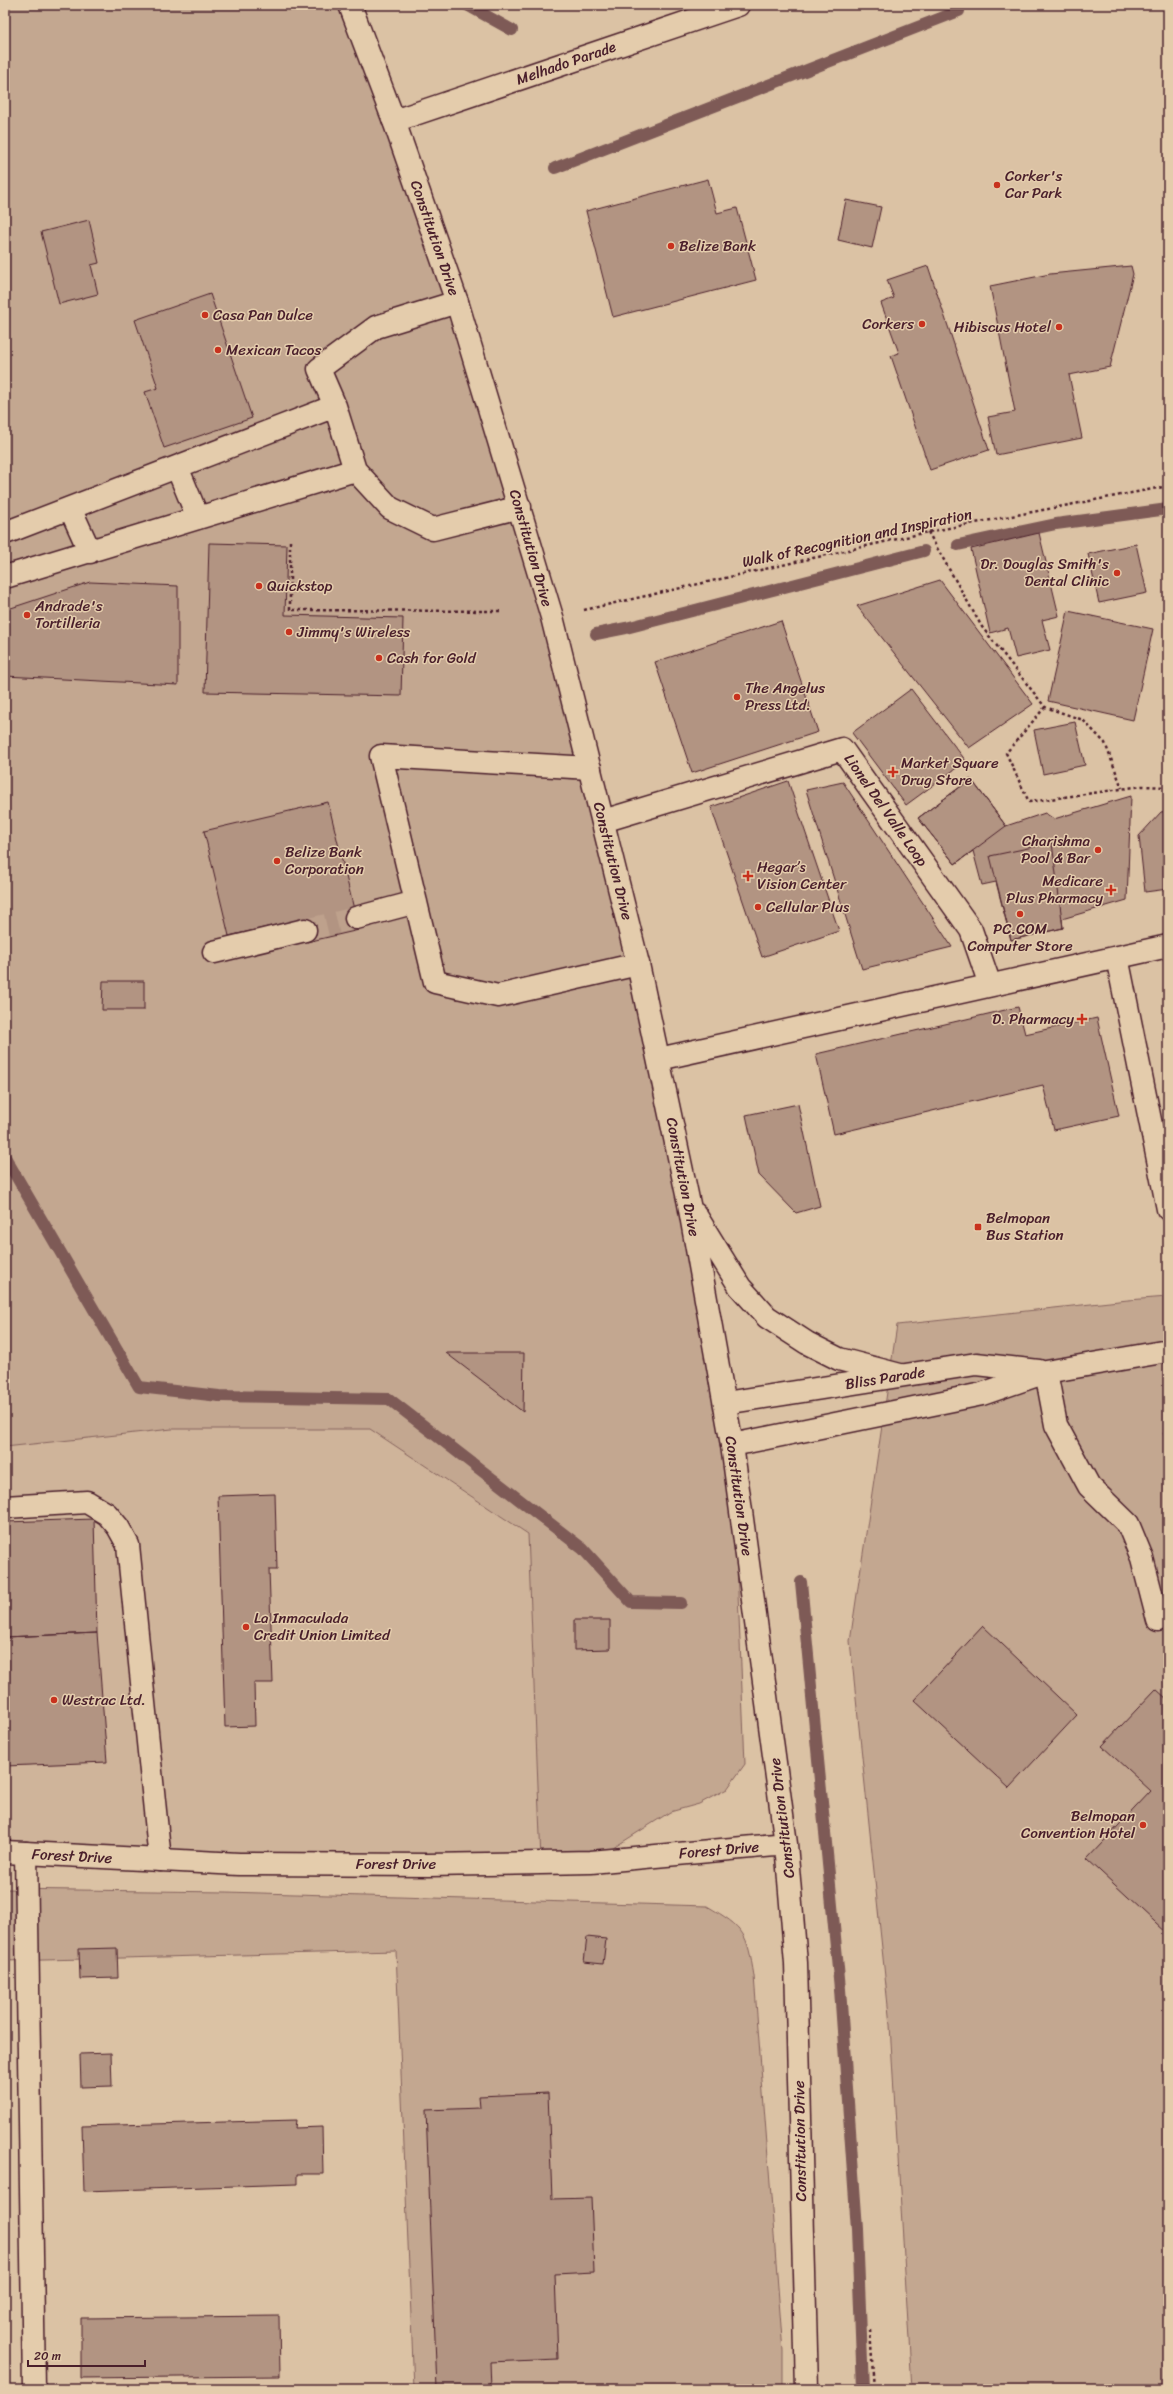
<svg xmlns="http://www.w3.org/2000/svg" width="1173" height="2394" font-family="Sriracha,sans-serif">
<rect width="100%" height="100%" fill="#dbc2a4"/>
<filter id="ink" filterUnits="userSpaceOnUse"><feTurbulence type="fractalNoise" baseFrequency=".025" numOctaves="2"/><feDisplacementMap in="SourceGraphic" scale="8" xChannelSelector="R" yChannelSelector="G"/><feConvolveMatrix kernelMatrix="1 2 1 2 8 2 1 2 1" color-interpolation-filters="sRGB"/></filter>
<g filter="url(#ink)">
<!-- built -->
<path fill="#cfb49a" d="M172 1429H370L528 1534 541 1861 5 1859V1447Z"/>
<!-- green -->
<path fill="#c3a790" stroke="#86635e" d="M5 5H350L552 617 732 1445 745 1764 727 1789 699 1804 670 1812 591 1862 541 1861 528 1534 370 1429H172L5 1447Z
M1168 1297V1432L1163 1433 1168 1444V2389H912L890 2025 850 1641 897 1325 1128 1300Z
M5 1889 226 1892 707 1906C745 1928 747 1933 754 1976L783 2352V2389H414L396 1951 5 1961Z"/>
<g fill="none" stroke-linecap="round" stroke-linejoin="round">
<!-- stream -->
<path stroke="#7e5a57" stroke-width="12" d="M467 5 512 30
M555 168 959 11
M958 545 1056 524 1168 509
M596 634 626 628 924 551
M5 1157 139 1387 219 1396 389 1399 583 1549 631 1602 681 1603
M801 1582 840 1989 857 2229 863 2389"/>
</g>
<!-- building -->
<path fill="#b29482" stroke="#4a1f2b" d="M708 179 717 213 737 208 756 280 613 317 586 211Z
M846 200 881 207 872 248 838 240Z
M89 220 99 263 91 265 98 294 59 304 41 232Z
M928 266 989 450 930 470 891 356 899 353 881 303 894 298 887 280Z
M1131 266 1133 274 1110 367 1069 375 1082 438 996 455 988 417 1015 412 990 286 1050 274Z
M210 294 252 418 164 448 145 392 158 388 135 320Z
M1039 533 1059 616 1042 620 1050 650 1016 658 1008 628 990 633 971 549Z
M209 543 287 545 285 615 403 618 401 696 205 692Z
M1136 544 1147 593 1099 603 1088 554Z
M940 580 1033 704 969 748 857 606Z
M90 582 178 586V685L5 676V610Z
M1068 611 1153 629 1133 720 1048 701Z
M781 621 818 732 692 773 655 662Z
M911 689 966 761 906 805 852 733Z
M1075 722 1085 765 1043 774 1034 730Z
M971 779 1006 826 955 864 918 818Z
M971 779 1006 826 1045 813 1054 819 1131 796 1127 900 1062 919 1063 928 1011 940 996 882 982 885 973 851 955 864 918 818Z
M788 781 839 931 762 957 711 807Z
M843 782 952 947 862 969 806 790Z
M328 802 359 930 307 942 302 919 229 936 204 831Z
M1168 811V889L1145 892 1139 836 1161 812Z
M1052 843 1063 928 1011 940 990 856Z
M103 981H144V1010H102Z
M1018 1007 1025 1034 1097 1018 1119 1116 1054 1130 1043 1085 834 1134 816 1054Z
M798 1104 820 1206 796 1213 759 1175 746 1115Z
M446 1353H524L523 1412Z
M275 1494 277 1570H269L273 1683H254L255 1726 225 1727 218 1496Z
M94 1519 97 1633 5 1637V1522Z
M574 1620H610V1649L574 1650Z
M983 1626 1077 1715 1009 1788 914 1700Z
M97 1633 107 1762 5 1766V1637Z
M1156 1689 1168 1700V1934L1087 1859 1151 1791 1102 1746Z
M587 1937 606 1939 603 1964 584 1962Z
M117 1948 118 1978 80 1979 79 1949Z
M111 2053 112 2086 81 2087 80 2054Z
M548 2093 552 2199 591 2198 594 2272 555 2274 558 2359 490 2362 491 2389H437L426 2110 480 2108 479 2096Z
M296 2120 295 2128 322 2127 323 2174H297V2184L84 2191 82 2126Z
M279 2316 280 2376 81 2378V2318Z"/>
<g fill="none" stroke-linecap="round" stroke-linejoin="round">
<!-- minor-tunnel -->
<path stroke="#bea18c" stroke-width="22" stroke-dasharray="22 11" stroke-linecap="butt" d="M305 930 356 918"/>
<!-- minor casing -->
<g stroke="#4a1f2b" stroke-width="25">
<path id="minor" d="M394 121 738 5
M457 302 376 327 319 369 335 406 355 470 390 508 433 529 520 507
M177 467 198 518
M70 508 90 552
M5 533 335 406
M5 577 355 470
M590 768 381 756 435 982 498 996 638 964
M603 821 842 749 971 930 990 985
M356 918 416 902
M214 952 305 930
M1117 957 1168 1209
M659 1059 1168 946
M1046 1372 1056 1425 1089 1486 1128 1524 1142 1558 1158 1620
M725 1403 976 1364 1039 1371
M732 1445 982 1394 1046 1372 1168 1351
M5 1507 87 1502 107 1514 118 1527 128 1545 160 1860
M26 1853 34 2389"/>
</g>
<!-- major casing -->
<g stroke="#4a1f2b" stroke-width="25">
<path id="major" d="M350 5 394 121 457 302 552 617 638 964 689 1204 732 1445 786 1844 796 1963 807 2389
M695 1214 740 1287 767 1317 807 1343 839 1359 900 1375
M5 1852 239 1864 429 1865 591 1862 786 1844"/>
</g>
<!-- path -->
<path stroke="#4a1f2b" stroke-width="2.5" stroke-dasharray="3 3" stroke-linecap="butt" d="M928 532 982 627 1045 707 1083 720 1105 743 1122 788
M290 541V610L500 611
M584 610 928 532 1168 486
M1045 707 1006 753 1029 802 1142 786 1168 787
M870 2330 874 2389"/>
<!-- minor -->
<use href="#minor" stroke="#e4ccac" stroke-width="22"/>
<!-- major -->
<use href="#major" stroke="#e4ccac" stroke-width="22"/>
</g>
</g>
<!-- markers -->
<g fill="#c8321e" stroke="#e4ccac" stroke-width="1.5">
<circle cx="997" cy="185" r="4"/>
<circle cx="671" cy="246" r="4"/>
<circle cx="205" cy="315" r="4"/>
<circle cx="922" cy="324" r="4"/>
<circle cx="1059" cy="327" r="4"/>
<circle cx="218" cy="350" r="4"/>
<circle cx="1117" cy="573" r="4"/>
<circle cx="259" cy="586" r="4"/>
<circle cx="27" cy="615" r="4"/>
<circle cx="289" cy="632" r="4"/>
<circle cx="379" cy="658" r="4"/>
<circle cx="737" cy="697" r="4"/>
<path d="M891 766h4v4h4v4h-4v4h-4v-4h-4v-4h4z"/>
<circle cx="1098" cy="850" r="4"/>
<circle cx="277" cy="861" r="4"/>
<path d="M746 870h4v4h4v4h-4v4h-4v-4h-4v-4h4z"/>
<path d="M1109 884h4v4h4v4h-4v4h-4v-4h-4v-4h4z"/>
<circle cx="758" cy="907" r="4"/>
<circle cx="1020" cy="914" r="4"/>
<path d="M1080 1013h4v4h4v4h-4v4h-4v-4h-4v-4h4z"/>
<rect x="974" y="1223" width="8" height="8" rx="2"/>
<circle cx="246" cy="1627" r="4"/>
<circle cx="54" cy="1700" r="4"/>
<circle cx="1143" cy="1825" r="4"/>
</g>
<g text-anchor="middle" stroke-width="3" stroke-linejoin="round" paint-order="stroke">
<!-- street labels -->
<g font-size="15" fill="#4a1f2b" stroke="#e4ccac">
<text transform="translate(566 63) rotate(-19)" y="5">Melhado Parade</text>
<text transform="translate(435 238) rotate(71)" y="5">Constitution Drive</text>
<text transform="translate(857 538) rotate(-12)" y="5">Walk of Recognition and Inspiration</text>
<text transform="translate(531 548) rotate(74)" y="5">Constitution Drive</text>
<text transform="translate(886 810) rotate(55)" y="5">Lionel Del Valle Loop</text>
<text transform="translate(613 861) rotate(76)" y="5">Constitution Drive</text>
<text transform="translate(683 1177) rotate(79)" y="5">Constitution Drive</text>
<text transform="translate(885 1378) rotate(-9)" y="5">Bliss Parade</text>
<text transform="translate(739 1496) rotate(82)" y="5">Constitution Drive</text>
<text transform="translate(782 1818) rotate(-97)" y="5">Constitution Drive</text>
<text transform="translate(719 1850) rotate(-5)" y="5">Forest Drive</text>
<text transform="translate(72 1856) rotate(3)" y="5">Forest Drive</text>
<text x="396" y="1869">Forest Drive</text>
<text transform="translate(800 2141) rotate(-91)" y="5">Constitution Drive</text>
</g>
<!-- poi labels -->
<g font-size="15" fill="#4a1f2b" stroke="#e4ccac" text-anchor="start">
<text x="1005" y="181">Corker's<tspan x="1005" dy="17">Car Park</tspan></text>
<text x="679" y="251">Belize Bank</text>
<text x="213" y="320">Casa Pan Dulce</text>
<text x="914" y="329" text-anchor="end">Corkers</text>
<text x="1051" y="332" text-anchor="end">Hibiscus Hotel</text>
<text x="226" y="355">Mexican Tacos</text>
<text x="1109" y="569" text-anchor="end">Dr. Douglas Smith's<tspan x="1109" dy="17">Dental Clinic</tspan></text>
<text x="267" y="591">Quickstop</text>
<text x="35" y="611">Andrade's<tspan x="35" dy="17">Tortilleria</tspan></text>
<text x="297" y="637">Jimmy's Wireless</text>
<text x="387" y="663">Cash for Gold</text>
<text x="745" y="693">The Angelus<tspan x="745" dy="17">Press Ltd.</tspan></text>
<text x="901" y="768">Market Square<tspan x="901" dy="17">Drug Store</tspan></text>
<text x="1090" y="846" text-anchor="end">Charishma<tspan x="1090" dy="17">Pool &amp; Bar</tspan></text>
<text x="285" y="857">Belize Bank<tspan x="285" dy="17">Corporation</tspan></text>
<text x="757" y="872">Hegar’s<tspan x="757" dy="17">Vision Center</tspan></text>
<text x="1103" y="886" text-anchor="end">Medicare<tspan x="1103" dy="17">Plus Pharmacy</tspan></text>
<text x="766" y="912">Cellular Plus</text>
<text x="1020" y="934" text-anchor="middle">PC.COM<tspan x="1020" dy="17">Computer Store</tspan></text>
<text x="1074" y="1024" text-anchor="end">D. Pharmacy</text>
<text x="986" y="1223">Belmopan<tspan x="986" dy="17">Bus Station</tspan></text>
<text x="254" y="1623">La Inmaculada<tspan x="254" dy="17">Credit Union Limited</tspan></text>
<text x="62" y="1705">Westrac Ltd.</text>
<text x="1135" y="1821" text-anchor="end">Belmopan<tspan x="1135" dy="17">Convention Hotel</tspan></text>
</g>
</g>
<!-- margin -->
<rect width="1173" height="2394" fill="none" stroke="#e4ccac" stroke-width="20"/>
<rect x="10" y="10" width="1153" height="2374" fill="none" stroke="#4a1f2b" stroke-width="1.5" filter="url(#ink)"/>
<!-- scale -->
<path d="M28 2360v6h117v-6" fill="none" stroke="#4a1f2b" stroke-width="2"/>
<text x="34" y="2360" font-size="12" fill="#4a1f2b" stroke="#e4ccac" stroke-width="3" paint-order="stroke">20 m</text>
</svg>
